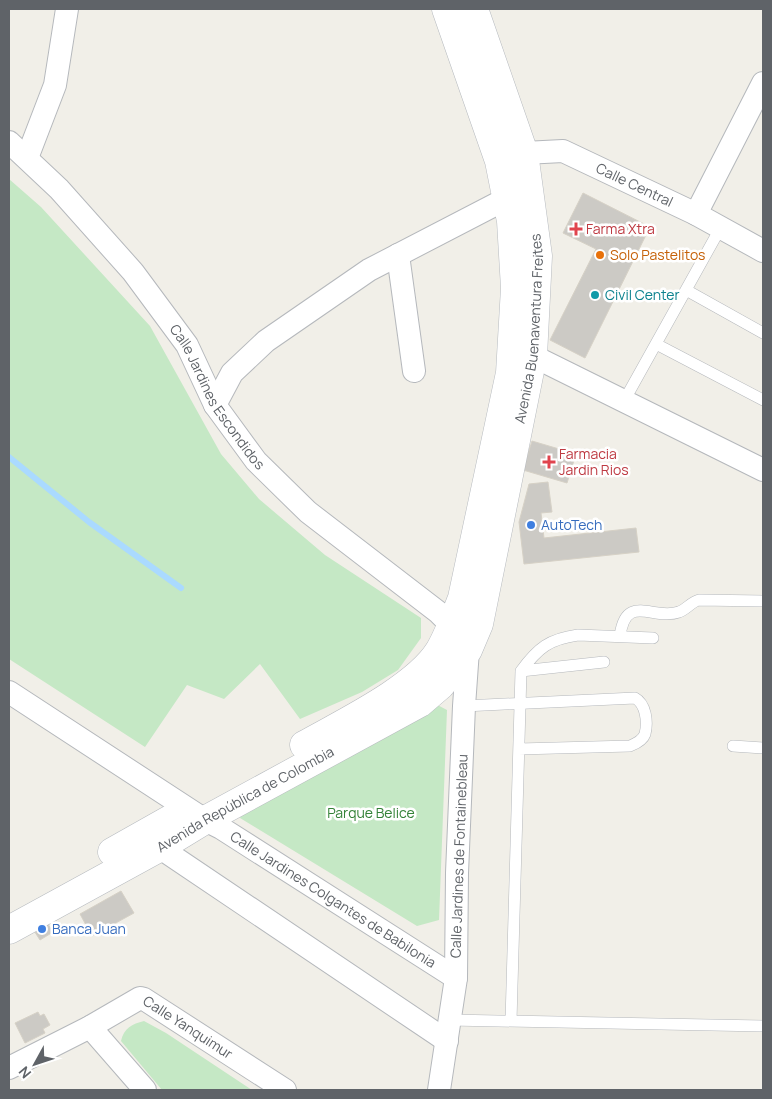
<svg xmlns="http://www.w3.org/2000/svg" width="772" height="1099" font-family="Manrope,sans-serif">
<rect width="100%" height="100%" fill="#f1efe8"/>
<!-- green -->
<path fill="#c5e8c5" d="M9 179 41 207 150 326 221 454 259 499 325 555 421 618V638L398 670 362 692 300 719 260 664 224 699 187 685 145 747 9 659Z
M428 700 447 710 439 920 417 926 240 818 246 797Z
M144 1021 166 1033 252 1090H162L121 1041C124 1028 132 1024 144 1021Z"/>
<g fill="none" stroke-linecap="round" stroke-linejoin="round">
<!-- stream -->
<path stroke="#aadaff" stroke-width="6" d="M9 457 89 522 181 588"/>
</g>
<!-- building -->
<path fill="#cccac5" stroke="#d6d1c6" d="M583 193 650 227 585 358 550 340 596 249 563 233Z
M532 441 576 454 567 483 523 470Z
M548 482 552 512 541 513 544 538 636 528 639 552 524 564 519 522 529 484Z
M121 891 134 913 92 936 80 914Z
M44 918 53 932 40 940 31 926Z
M38 1012 40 1016 44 1014 50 1025 43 1029 45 1033 25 1043 15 1023Z"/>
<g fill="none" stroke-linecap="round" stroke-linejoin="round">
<!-- service casing -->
<g stroke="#b5b8bc" stroke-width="12">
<path id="service" d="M686 290 763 333
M656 344 763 400
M624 401 721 227
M620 636C626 592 653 621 679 612 687 609 691 602 699 600L763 601
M521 671 604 662
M464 706 635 698C646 704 648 722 645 734 643 740 635 744 630 746L519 749
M733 746 763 748
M450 1020 763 1026
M511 1021 521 671C538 648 549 639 578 635L653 638"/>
</g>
<!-- minor casing -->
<g stroke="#b5b8bc" stroke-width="24">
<g id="minor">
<path id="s1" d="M9 142 59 189 133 272 187 345 215 405 256 461 308 512 438 612 452 626 468 650 464 706 457 873 456 978 439 1090"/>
<path d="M27 158 55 85 67 9"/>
<path id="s2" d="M509 158 524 153 563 151 696 214 763 251"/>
<path d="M696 214 763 83"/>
<path d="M398 255 414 371"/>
<path d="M533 356 763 470"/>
<path d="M215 405 232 373 266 341 369 270 506 199"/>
<path id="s3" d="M9 692 205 820 221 828 456 978"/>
<path d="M147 839 447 1041"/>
<path d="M90 1027 145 1090"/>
<path id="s4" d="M9 1068 90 1027 140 998 144 999 285 1090"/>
</g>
</g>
<!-- secondary casing -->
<g stroke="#b6babf" stroke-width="29">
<g id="secondary">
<path d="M304 745C343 723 416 688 439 651 449 634 455 616 462 598L510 373 515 288 511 221 499 161 446 9"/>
<path d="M112 852 183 812"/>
<path id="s5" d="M9 930 159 848 205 820 420 703 441 685 468 650 479 624 533 356 538 256 524 153 474 9"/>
</g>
</g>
<!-- service -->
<use href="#service" stroke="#fff" stroke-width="11"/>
<!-- minor -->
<use href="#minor" stroke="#fff" stroke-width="22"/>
<!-- secondary -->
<use href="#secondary" stroke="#fff" stroke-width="28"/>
</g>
<!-- markers -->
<g fill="#e0444e" stroke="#fff" stroke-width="2">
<path d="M573.5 221.5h5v5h5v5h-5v5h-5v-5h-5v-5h5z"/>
<path d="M546.5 454.5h5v5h5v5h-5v5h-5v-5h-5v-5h5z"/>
</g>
<circle fill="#e8710a" stroke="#fff" stroke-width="2" cx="600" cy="255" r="5"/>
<circle fill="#0f9aa8" stroke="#fff" stroke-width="2" cx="595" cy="295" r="5"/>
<g fill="#3f7fe0" stroke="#fff" stroke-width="2">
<circle cx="531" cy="525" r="5"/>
<circle cx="42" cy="929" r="5"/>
</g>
<g text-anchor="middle" stroke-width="5" stroke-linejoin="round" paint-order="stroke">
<!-- street labels -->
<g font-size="14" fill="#5f6368" stroke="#fff">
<text dy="5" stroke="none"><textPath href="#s2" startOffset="134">Calle Central</textPath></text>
<text dy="5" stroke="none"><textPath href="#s5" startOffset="870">Avenida Buenaventura Freites</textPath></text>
<text dy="5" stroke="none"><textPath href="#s1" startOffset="331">Calle Jardines Escondidos</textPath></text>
<text dy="5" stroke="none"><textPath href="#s5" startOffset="270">Avenida República de Colombia</textPath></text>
<text transform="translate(459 856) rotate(-88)" y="5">Calle Jardines de Fontainebleau</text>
<text dy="5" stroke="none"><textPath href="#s3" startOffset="385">Calle Jardines Colgantes de Babilonia</textPath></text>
<text dy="5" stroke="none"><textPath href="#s4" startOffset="205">Calle Yanquimur</textPath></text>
</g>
<!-- health labels -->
<g font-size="14" fill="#be3a42" stroke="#fff" text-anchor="start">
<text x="586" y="234">Farma Xtra</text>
<text x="559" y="459">Farmacia<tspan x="559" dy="16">Jardin Rios</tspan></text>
</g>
<!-- food labels -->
<g font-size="14" fill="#c56008" stroke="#fff" text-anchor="start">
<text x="610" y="260">Solo Pastelitos</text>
</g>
<!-- culture labels -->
<g font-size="14" fill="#0d838f" stroke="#fff" text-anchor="start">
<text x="605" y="300">Civil Center</text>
</g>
<!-- shop labels -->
<g font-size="14" fill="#366cbe" stroke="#fff" text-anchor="start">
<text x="541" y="530">AutoTech</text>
<text x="52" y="934">Banca Juan</text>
</g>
<!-- park labels -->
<g font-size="14" fill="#348238" stroke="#fff">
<text x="371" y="818">Parque Belice</text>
</g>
</g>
<!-- border -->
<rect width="772" height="1099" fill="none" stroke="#5f6368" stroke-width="20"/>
<!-- north arrow -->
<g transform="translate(35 1064) rotate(230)" stroke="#ffffff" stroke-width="4" paint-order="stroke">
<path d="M0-4L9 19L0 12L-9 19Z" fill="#5f6368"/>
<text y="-8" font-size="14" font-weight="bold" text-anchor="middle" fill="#5f6368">N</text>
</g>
</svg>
